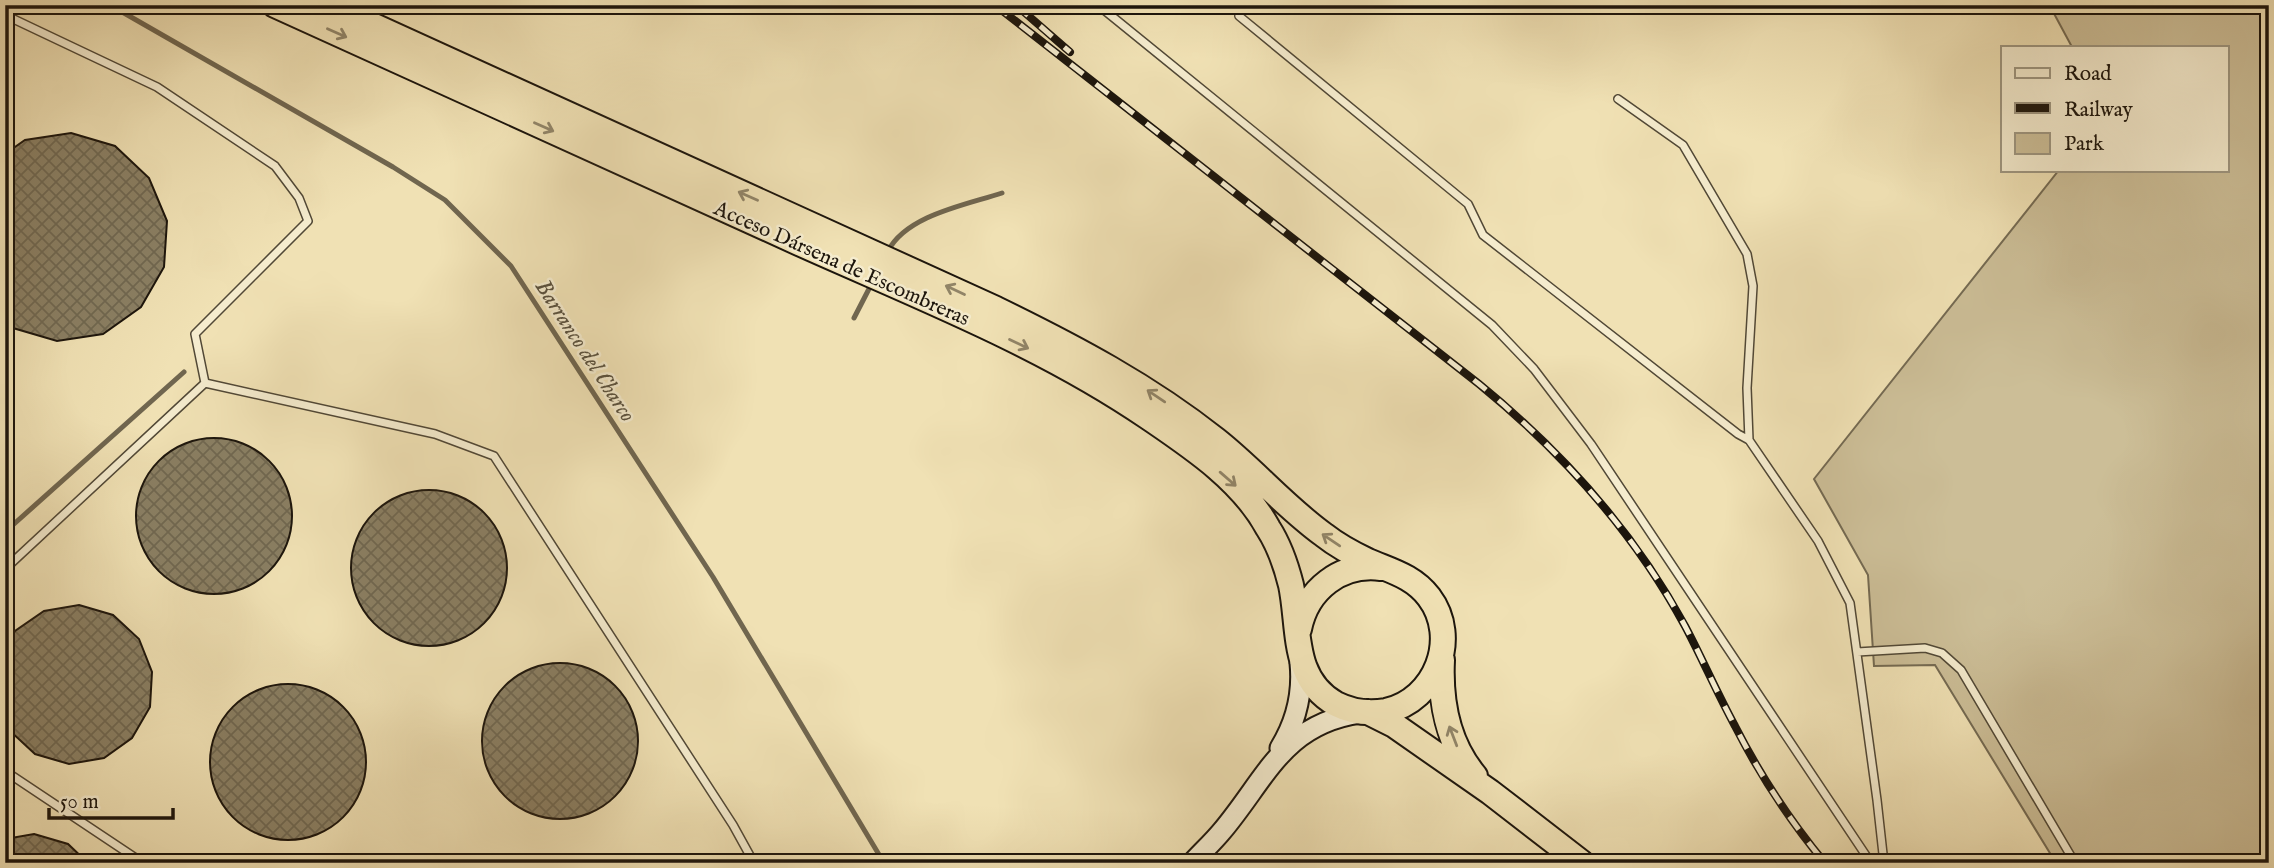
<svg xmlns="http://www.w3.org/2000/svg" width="2274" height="868" font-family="'IM FELL English',serif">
<defs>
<pattern id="building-cross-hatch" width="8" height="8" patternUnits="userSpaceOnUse" patternTransform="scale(1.75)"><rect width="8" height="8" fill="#8a7f63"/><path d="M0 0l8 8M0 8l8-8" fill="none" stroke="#706750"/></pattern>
</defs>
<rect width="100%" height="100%" fill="#f0e1b4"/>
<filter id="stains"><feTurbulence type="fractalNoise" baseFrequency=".00286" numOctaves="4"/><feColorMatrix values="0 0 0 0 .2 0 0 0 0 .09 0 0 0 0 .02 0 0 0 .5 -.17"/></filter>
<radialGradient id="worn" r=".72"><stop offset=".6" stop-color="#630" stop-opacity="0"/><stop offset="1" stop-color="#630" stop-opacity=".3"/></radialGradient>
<!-- green -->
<path fill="#ccbe97" stroke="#746a52" stroke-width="2" d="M2046 5H2269V863H2056L1935 665 1874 666 1868 575 1814 479 2059 170H2227V47H2072L2051 8Z"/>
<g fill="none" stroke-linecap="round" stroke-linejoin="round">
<!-- stream -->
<path stroke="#70664f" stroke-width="5" d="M110 5 393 167 445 200 511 266 713 577 884 863
M888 251C907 215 966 205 1002 193
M854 318 872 283
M5 532 184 372"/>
</g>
<!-- building -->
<path fill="url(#building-cross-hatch)" stroke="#1c150c" stroke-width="2" d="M71 133 115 146 149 178 167 221 164 267 141 307 103 334 57 341 13 328 5 321V154L25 140Z
M136 516a78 78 0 1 1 156 0a78 78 0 1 1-156 0Z
M351 568a78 78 0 1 1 156 0a78 78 0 1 1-156 0Z
M79 605 113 615 139 639 152 672 150 707 132 738 104 758 69 764 35 754 9 730 5 721V648L15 631 44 611Z
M482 741a78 78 0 1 1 156 0a78 78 0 1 1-156 0Z
M210 762a78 78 0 1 1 156 0a78 78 0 1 1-156 0Z
M34 834 68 844 88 863H5V839Z"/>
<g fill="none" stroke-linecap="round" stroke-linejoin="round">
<!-- service casing -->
<g stroke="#514836" stroke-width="10">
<path id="service" d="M1098 5 1492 325 1534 369 1591 444 1871 863
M5 15 157 87 275 166 299 198 308 221 195 334 205 383
M1239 16 1468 204 1483 235 1738 434 1749 440 1818 541 1850 603 1877 800 1884 863
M1618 99 1683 145 1747 254 1753 286 1747 388 1749 440
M5 569 205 383 435 434 494 456 733 825 754 863
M1857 652 1925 648 1942 653 1961 670 2075 863
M5 771 143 863"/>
</g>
<!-- secondary casing -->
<g stroke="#1c150c" stroke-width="23">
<path id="secondary" d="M1280 748C1296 722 1303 693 1300 663
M1192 863C1202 852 1213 842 1222 831 1266 779 1283 724 1360 713"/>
</g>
<!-- trunk casing -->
<g stroke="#1c150c" stroke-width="28">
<path id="trunk" d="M275 5C450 84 624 164 799 243 917 296 1041 344 1148 417 1192 447 1242 480 1268 528 1279 545 1286 565 1291 585 1300 628 1291 679 1336 704 1352 712 1369 714 1386 711 1436 700 1460 638 1429 597 1413 576 1391 571 1368 561 1353 554 1338 546 1324 535 1285 507 1254 470 1216 440 1148 386 1074 347 996 309L328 5
M1299 629C1307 589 1341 563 1381 568
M1442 660C1440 701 1448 744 1475 776
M1368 712 1394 725 1490 792 1582 863"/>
</g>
<!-- service -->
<use href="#service" stroke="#f5ecce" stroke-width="7"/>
<!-- secondary -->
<use href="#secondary" stroke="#f5ecce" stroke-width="19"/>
<!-- trunk -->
<use href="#trunk" stroke="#f0e1b4" stroke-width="24"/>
<!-- rail casing -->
<g stroke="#1c150c" stroke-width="8">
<path id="rail" d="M995 5 1479 384C1561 451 1634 532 1685 626 1702 658 1717 693 1735 726 1760 775 1790 821 1825 863
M1016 5 1070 52"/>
</g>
<!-- rail -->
<use href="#rail" stroke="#f5ecce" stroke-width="5" stroke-dasharray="16" stroke-linecap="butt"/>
</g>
<!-- one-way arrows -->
<defs><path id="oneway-shaft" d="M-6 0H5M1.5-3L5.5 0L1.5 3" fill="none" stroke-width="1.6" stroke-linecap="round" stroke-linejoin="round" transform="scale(1.75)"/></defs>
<g stroke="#918568">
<use href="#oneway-shaft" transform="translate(337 33) rotate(24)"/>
<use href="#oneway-shaft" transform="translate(544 127) rotate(24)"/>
<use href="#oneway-shaft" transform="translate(748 196) rotate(-156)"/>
<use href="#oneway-shaft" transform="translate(955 290) rotate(-155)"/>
<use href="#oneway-shaft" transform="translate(1019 344) rotate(26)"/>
<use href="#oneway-shaft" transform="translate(1156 396) rotate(-146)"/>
<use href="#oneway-shaft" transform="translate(1228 479) rotate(41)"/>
<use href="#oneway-shaft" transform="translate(1331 540) rotate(-146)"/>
<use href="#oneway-shaft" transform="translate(1453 736) rotate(-111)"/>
</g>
<g text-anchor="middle" stroke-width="5" stroke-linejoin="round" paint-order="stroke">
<!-- street labels -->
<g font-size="21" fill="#1c150c" stroke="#f5ecce">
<text transform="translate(842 263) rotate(24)" y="7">Acceso Dársena de Escombreras</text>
</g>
<!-- water labels -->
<g font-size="23" font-style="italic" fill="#5b523e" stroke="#f5ecce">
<text transform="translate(586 350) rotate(57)" y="8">Barranco del Charco</text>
</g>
</g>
<!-- margin -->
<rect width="2274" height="868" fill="none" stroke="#f0e1b4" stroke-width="28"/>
<rect x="7" y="7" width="2260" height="854" fill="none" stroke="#1c150c" stroke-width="3.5"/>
<rect x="14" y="14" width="2246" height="840" fill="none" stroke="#1c150c" stroke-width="2"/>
<!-- legend -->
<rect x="2001" y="46" width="228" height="126" fill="#f5ecce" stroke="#9e9680" stroke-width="2"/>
<rect x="2015" y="68" width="35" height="10" fill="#f5ecce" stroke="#9e9680" stroke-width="2"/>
<text x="2064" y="80" font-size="21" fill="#1c150c">Road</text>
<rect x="2015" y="103" width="35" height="10" fill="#1c150c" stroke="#9e9680" stroke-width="2"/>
<text x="2064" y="116" font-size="21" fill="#1c150c">Railway</text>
<rect x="2015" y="133" width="35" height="21" fill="#ccbe97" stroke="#9e9680" stroke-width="2"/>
<text x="2064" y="150" font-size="21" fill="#1c150c">Park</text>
<!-- scale -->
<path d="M49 808v10h124v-10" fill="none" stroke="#1c150c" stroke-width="3.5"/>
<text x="60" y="808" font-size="21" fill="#1c150c" stroke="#f5ecce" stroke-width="5" paint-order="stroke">50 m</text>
<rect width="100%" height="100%" filter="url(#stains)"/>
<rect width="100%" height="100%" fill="url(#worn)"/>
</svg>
